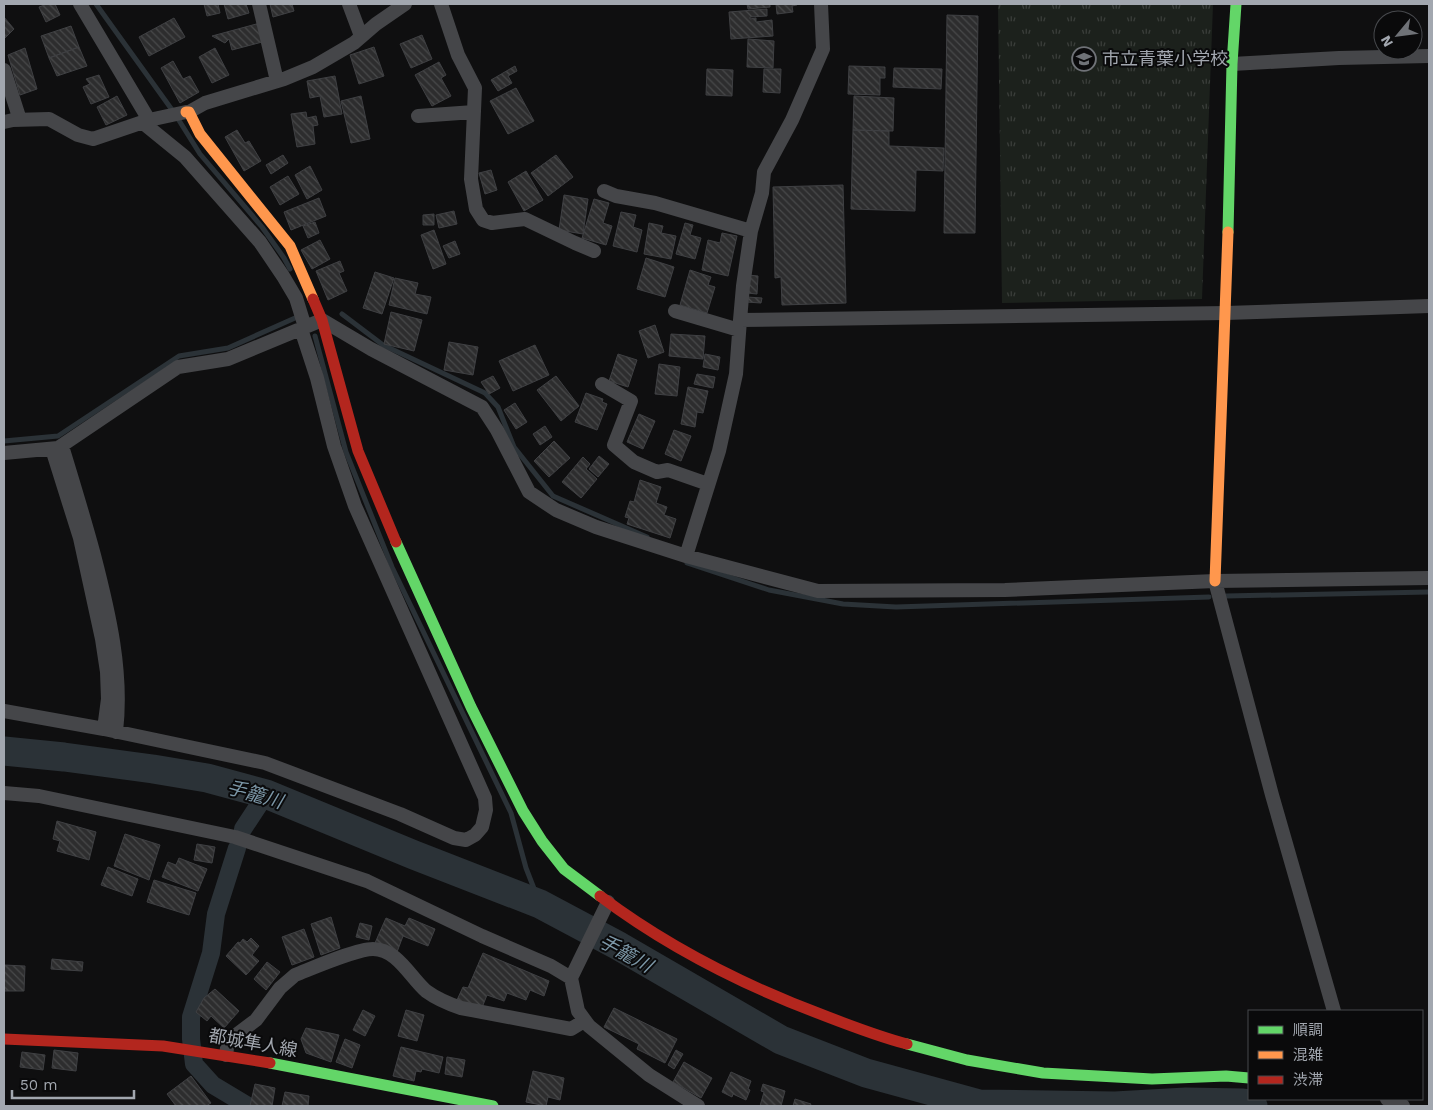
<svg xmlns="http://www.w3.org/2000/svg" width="1433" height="1110" font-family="'Work Sans','Noto Sans JP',sans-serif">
<defs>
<pattern id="grass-tufts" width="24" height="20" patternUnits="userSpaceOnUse" patternTransform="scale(1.25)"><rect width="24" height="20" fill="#1c211c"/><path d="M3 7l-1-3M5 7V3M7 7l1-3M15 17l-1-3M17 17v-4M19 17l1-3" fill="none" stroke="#3a3e3a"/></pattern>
<pattern id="building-back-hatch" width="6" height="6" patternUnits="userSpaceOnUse" patternTransform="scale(1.25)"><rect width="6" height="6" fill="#2d2d2e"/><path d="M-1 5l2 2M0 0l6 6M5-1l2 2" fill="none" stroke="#48494a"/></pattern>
</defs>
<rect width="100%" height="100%" fill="#0f0f10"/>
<!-- grass -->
<path fill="url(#grass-tufts)" d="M998 4H1213L1202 299 1002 303Z"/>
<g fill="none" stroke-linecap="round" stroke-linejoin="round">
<!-- stream -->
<path stroke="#2b3237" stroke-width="5" d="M96 4 175 114 200 154 262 227 284 258 290 269
M342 314 383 345 485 393 498 407 514 447 553 496 647 537
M315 336 346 452 392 567 511 813 526 868 540 904
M4 441 58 436 179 356 228 348 295 318
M687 563 769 590 843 604 896 607 1209 597
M1226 596 1429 592"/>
<!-- canal -->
<path stroke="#2b3237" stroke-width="18" d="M243 829 266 794
M237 848 216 914 211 953 191 1017V1039L194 1064 213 1085 248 1106"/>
<!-- river -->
<path stroke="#2b3237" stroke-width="29" d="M4 751 64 757 153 769 207 778 266 794 414 855 540 904 617 945 781 1040 866 1073 979 1104 1115 1106 1186 1102 1243 1103 1253 1106"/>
</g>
<!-- building -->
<path fill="url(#building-back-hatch)" stroke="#3f4043" d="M47 4H55L60 15 46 22 39 7Z
M204 4H218L220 13 207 16Z
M224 4H246L249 13 228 19Z
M270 4H292L294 11 273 17Z
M747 4H770V7L748 9Z
M776 4H797V5L792 6 793 12 777 14Z
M767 9V16L750 17V19L756 18V22L772 20 773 36 731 39 729 12Z
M947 15 978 16 975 233H944Z
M4 17 14 29 4 39Z
M174 18 185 37 149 56 139 37Z
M260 23 266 41 232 50 229 39 225 43 212 36Z
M71 26 79 47 49 58 41 36Z
M422 35 432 59 411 68 400 44Z
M748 39 774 41 773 68 747 67Z
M79 47 87 66 57 76 49 58Z
M374 47 384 76 359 84 350 55Z
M25 48 37 89 20 95 8 55Z
M215 48 229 75 212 83 199 57Z
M173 61 183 79 190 76 199 92 180 103 161 68Z
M439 62 446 75 441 78 451 96 432 106 415 75Z
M515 66 517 71 508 76 512 83 498 91 491 80Z
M849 66 885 67V78H880V95L848 94Z
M894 68 942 69 941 89 893 87Z
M707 69 733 70 732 96 706 95Z
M764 69H781L780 93 763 92Z
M99 75 109 97 91 104 83 87 90 84 86 79Z
M335 76 342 114 324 117 320 96 310 98 307 81Z
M516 88 534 121 508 134 490 101Z
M117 96 127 115 106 125 97 107Z
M361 96 370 139 351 143 341 101Z
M854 96 894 98 893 131 853 130Z
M306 112 307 118 316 116 318 125 313 126 315 144 297 147 291 114Z
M237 130 245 143 249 141 261 161 244 171 225 137Z
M853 130 889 131V146L944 148 943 171 916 170 915 211 851 209Z
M283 155 288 163 271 174 266 165Z
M556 155 573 177 548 196 531 173Z
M310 166 322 190 307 199 295 175Z
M491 170 497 190 485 194 479 173Z
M526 171 543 200 524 211 508 182Z
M288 176 299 194 280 205 270 187Z
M843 185 846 303 782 305 781 277 775 278 773 187Z
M564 195 588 199 583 234 559 230Z
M319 198 326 216 291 230 284 212Z
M594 199 609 203 603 223 612 226 606 245 582 238Z
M454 211 457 224 439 228 436 215Z
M621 212 636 215 633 227 642 230 637 252 613 246Z
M434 214V225H423V215Z
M315 222 319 233 308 238 303 226Z
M649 223 663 226 661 233 676 236 671 259 644 254Z
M685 223 693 225 690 235 701 238 695 259 676 254Z
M434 230 446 264 433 269 421 235Z
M722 233 737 236 728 276 702 270 708 240 720 243Z
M320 240 330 259 312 269 301 250Z
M455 241 460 254 449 258 443 246Z
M646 258 674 267 665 297 637 289Z
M340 261 344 271 339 273 347 291 328 300 316 271Z
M690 270 711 277 708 285 715 287 707 313 680 305Z
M375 272 394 278 382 314 363 308Z
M748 275 758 276 757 294 747 293Z
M395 278 418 283 415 294 431 297 427 314 389 305Z
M747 297 762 298 761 303 746 302Z
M391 312 422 320 414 351 384 344Z
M655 325 664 352 648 358 639 331Z
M671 334 705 336 703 359 669 356Z
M449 342 478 347 473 375 444 370Z
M535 345 549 375 513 391 499 361Z
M618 354 637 360 628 387 609 381Z
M705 354 720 357 718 370 703 367Z
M659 364 680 367 677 396 655 394Z
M697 374 715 377 713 388 694 384Z
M493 376 500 388 489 394 481 382Z
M556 376 579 406 561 421 537 390Z
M688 387 708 391 703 413 697 412 695 427 681 424Z
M586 393 603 399 602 402 607 404 597 430 575 422Z
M515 403 527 422 516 429 504 410Z
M639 414 655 421 643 449 627 442Z
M545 426 552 437 540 445 533 434Z
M674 430 691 436 681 461 665 454Z
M554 441 570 458 549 477 534 461Z
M599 456 609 464 598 477 589 469Z
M583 457 590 464 586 469 597 479 581 498 562 482Z
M640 480 661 487 656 503 667 507 664 515 676 519 670 538 627 524 629 518 625 517 630 501 634 502Z
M57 821 96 832 89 860 57 851 60 841 53 839Z
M125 834 160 845 149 880 114 866Z
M197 844 215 847 212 863 194 860Z
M179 858 207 869 198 891 162 877 168 862 176 865Z
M108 867 138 879 132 896 101 885Z
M154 880 196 893 189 915 147 902Z
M331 917 340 948 321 955 311 924Z
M386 918 405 926 409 918 435 929 428 946 403 936 397 952 375 943Z
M360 923 372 926 369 940 356 937Z
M304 929 314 957 292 965 282 937Z
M251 938 259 946 252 955 259 961 246 975 226 956 238 942 240 943 243 939 247 942Z
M483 953 549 981 544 996 530 990 526 1000 507 993 504 1001 487 995 481 1010 457 1000 463 987 468 988Z
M52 959 83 962 82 971 51 969Z
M267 962 280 972 266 990 254 979Z
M4 965 25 966 24 991H4Z
M215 989 239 1011 224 1028 211 1016 207 1021 196 1012 204 998Z
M614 1008 677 1039 665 1063 637 1049 639 1044 604 1027Z
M363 1010 375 1016 365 1036 353 1030Z
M406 1010 424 1015 417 1041 398 1036Z
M306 1028 339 1035 331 1062 306 1053 301 1039Z
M345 1039 360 1045 352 1068 336 1062Z
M401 1047 443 1057 439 1073 422 1069 421 1072 416 1071 414 1081 393 1076Z
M54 1050 78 1053 76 1071 52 1068Z
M676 1050 683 1054 674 1069 668 1065Z
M22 1052 45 1055 43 1070 20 1067Z
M447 1057 465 1060 462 1077 445 1074Z
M684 1062 712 1078 701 1098 673 1082Z
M533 1071 564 1078 560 1100 548 1097 546 1106 526 1102Z
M731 1072 751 1081 748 1089 750 1090 746 1100 733 1094 732 1097 722 1092Z
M191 1076 211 1103 206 1106H176L167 1094Z
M255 1084 275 1088 272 1106H250Z
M763 1084 785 1091 781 1106H760L764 1092 761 1091Z
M285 1092 309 1096 308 1106H282Z
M795 1099 811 1104 810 1106H793Z"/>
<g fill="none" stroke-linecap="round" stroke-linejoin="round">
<!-- street -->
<path stroke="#454649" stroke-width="14" d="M80 4 149 120 186 112
M259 4 277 81
M349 4 361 36
M441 4 458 55 475 88 471 179 476 209 483 220 492 223 525 219 575 243 594 251
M1232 64 1339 58 1429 56
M4 70 20 120
M189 112 205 103 284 79 313 67 354 43 376 24 405 4
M418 116 474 112
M4 122 13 120 49 119 78 135 93 139 149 120
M142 122 185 157 260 242 283 276 296 298 305 327
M604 191 616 196 655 203 751 231
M675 311 739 330
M740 320 743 286 751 231 762 193 764 172 792 120 823 49 821 4
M602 384 631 401 614 445 634 462 657 472 668 470 708 484
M62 446C73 482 84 518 94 555 109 613 123 672 116 732
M52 449 80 538 102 639 107 672 108 699 104 729
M4 453 58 448 178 367 228 359 322 320 371 349 482 407 497 430 529 492 556 510 596 527 686 556 818 591 1005 590 1215 581 1429 578
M686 556 719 451 736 374 740 320 1226 313 1429 306
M1215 581 1272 795 1334 1011
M4 711 104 729 265 763 400 814 454 838 466 840 475 835 482 827 486 810 485 798 355 506 334 446 317 378 301 329
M4 793 39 796 235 837 367 881 482 936 551 966 571 978
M608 902 571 978 578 1011 589 1026 649 1075 698 1106
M226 1055 228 1041 256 1020 280 988 295 975C313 968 356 949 373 949 397 949 410 977 426 991 437 999 449 1004 461 1008L571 1029 584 1021
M1387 1099 1403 1106"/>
<!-- fast -->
<path stroke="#63d668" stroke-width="11" d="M1228 232 1232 64 1236 4
M396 542 471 707 523 811 542 841 564 869 600 896
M907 1044 967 1060 1043 1073 1152 1079 1226 1076 1249 1078
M270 1063 493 1106"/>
<!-- slow -->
<path stroke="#ff974d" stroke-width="11" d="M186 112H189L200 134 290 246 313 299
M1215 581 1228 232"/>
<!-- jam -->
<path stroke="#b3261e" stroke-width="11" d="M313 299 322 320 358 451 396 542
M600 896C669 948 747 987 828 1017 854 1027 880 1037 907 1044
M4 1039 163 1046 270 1063"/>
</g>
<!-- icons -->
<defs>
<g id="school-ring" transform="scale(1.25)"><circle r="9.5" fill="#0a0a0b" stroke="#6f7277" stroke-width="1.5"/><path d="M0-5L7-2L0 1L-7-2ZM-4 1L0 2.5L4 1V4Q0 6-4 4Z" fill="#6f7277"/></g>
</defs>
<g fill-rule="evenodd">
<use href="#school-ring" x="1084" y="59"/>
</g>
<g text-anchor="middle" stroke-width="4" stroke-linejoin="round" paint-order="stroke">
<!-- poi labels -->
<g font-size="18" fill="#a2a7af" stroke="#0a0a0b" text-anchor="start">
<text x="1102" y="65">市立青葉小学校</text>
</g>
<!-- street labels -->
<g font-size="18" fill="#a2a7af" stroke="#0a0a0b">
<text transform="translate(253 1043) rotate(10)" y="6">都城隼人線</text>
</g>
<!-- water labels -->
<g font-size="19" font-style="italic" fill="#7c97a7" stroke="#0a0a0b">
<text transform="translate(255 794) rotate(16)" y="7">手籠川</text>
<text transform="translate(626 953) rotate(29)" y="7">手籠川</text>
</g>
</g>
<!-- border -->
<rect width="1433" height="1110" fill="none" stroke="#a2a7af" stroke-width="10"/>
<!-- legend -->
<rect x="1248" y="1010" width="175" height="90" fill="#0a0a0b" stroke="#47494d"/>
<rect x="1258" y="1026" width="25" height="8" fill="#63d668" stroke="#47494d"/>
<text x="1293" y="1035" font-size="15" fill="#a2a7af">順調</text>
<rect x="1258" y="1051" width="25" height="8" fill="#ff974d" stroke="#47494d"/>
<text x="1293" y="1060" font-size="15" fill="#a2a7af">混雑</text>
<rect x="1258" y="1076" width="25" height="8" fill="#b3261e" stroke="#47494d"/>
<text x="1293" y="1085" font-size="15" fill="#a2a7af">渋滞</text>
<!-- north arrow -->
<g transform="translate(1398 35) rotate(241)"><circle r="24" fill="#0a0a0b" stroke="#47494d"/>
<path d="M0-4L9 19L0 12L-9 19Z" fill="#6f7277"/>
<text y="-8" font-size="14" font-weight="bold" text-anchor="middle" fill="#a2a7af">N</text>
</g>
<!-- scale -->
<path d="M12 1090v8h122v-8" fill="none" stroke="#a2a7af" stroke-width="2.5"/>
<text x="20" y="1090" font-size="15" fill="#a2a7af" stroke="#0a0a0b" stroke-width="4" paint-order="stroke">50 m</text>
</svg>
